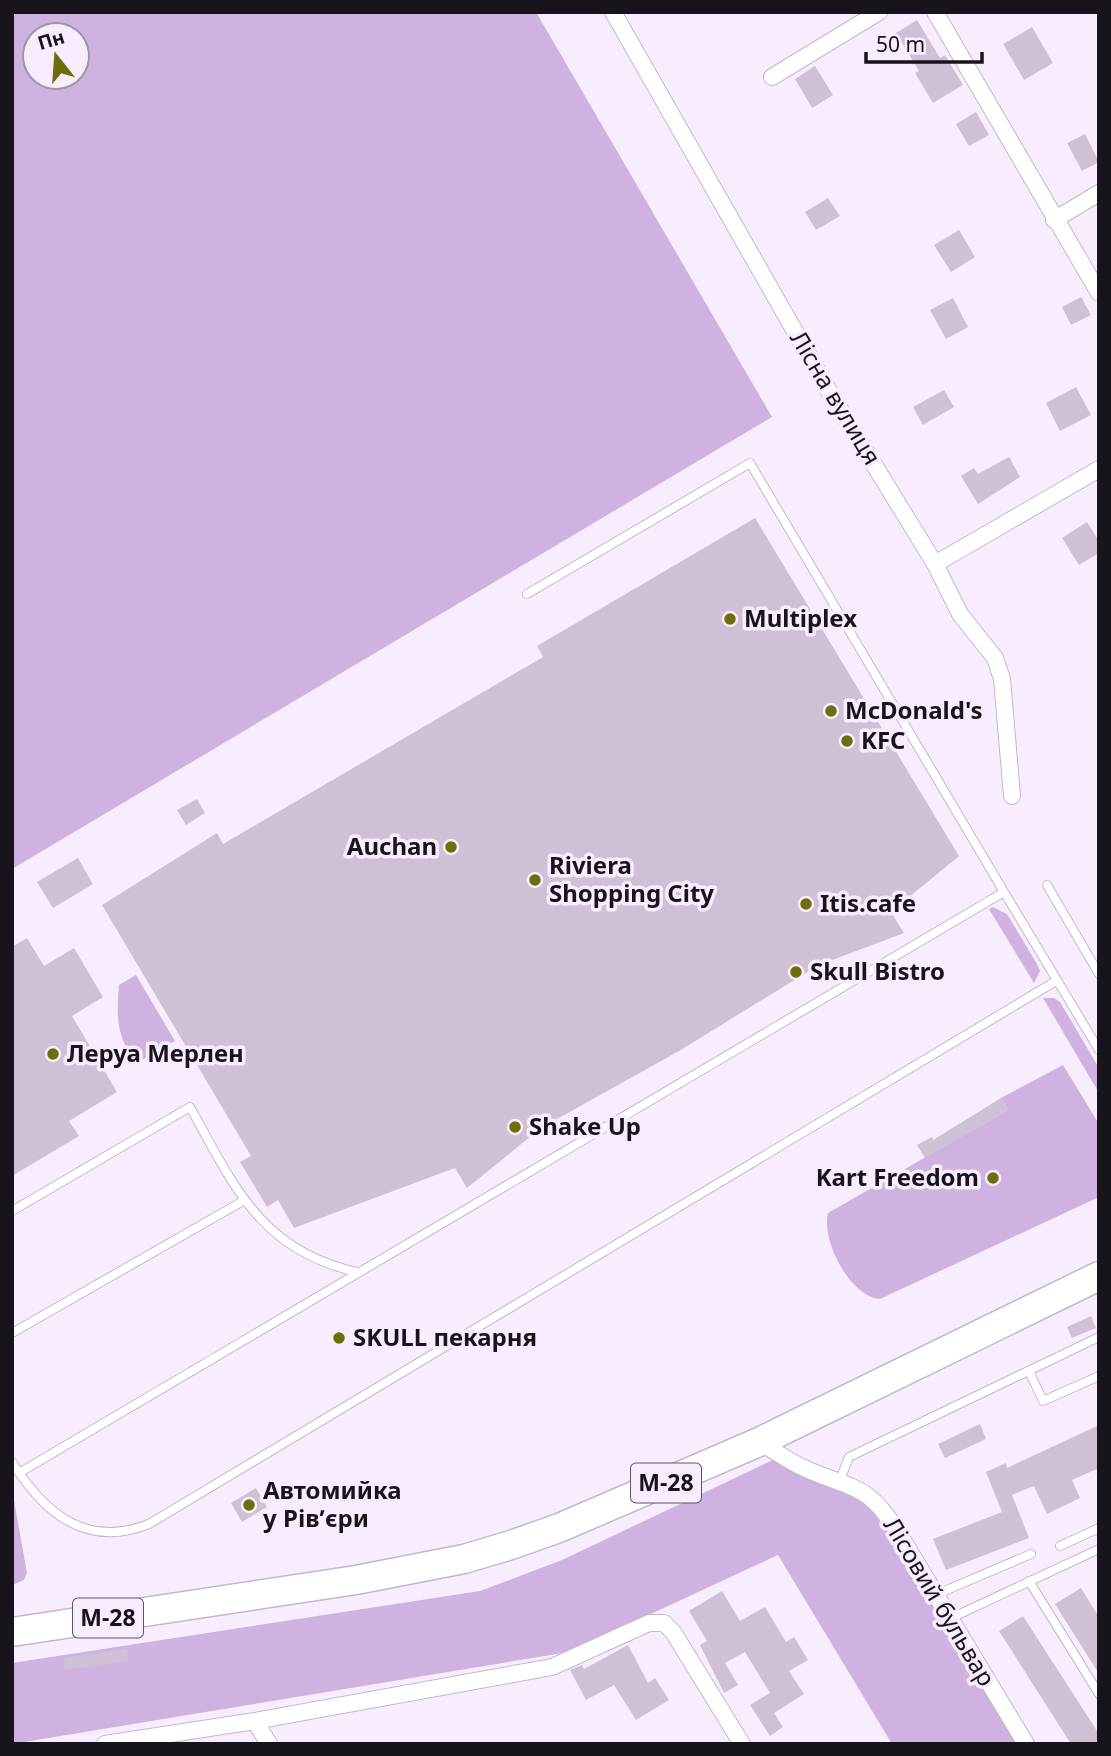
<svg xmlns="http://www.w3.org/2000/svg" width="1111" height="1756" font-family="'Noto Sans',sans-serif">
<rect width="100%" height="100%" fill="#f8edfe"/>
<!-- green -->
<path fill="#cfb2e0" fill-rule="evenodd" d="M12 12H536L772 417 12 869ZM77 35V77H35V35Z
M993 907 1007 914 1037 964 1040 971 1034 983 989 909Z
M136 975 175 1041 135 1064C117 1033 116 1021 119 985Z
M1043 998H1054L1060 1002 1099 1068V1093Z
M1063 1065 1099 1124V1197L880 1299C850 1297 821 1240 828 1213L1008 1110 1001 1098Z
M777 1458 874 1508 1020 1744H892L778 1555 569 1652 12 1744V1663L480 1591 562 1560Z
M12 1489 27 1573 24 1580 12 1585Z"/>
<!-- building -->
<path fill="#cec1d5" d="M917 20 940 58 945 55 963 85 933 103 915 73 919 71 896 33Z
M1032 27 1053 63 1024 80 1003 44Z
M815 66 833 95 812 108 795 79Z
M976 112 989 135 969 146 956 124Z
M1085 134 1099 162 1082 171 1067 143Z
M828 198 840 216 816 230 805 212Z
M959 230 975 257 951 272 934 245Z
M1081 297 1091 315 1071 325 1062 307Z
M953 298 968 327 946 339 930 310Z
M1076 387 1091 415 1060 431 1046 403Z
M944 390 954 407 923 425 913 407Z
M1009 457 1020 477 978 504 961 476 974 468 978 474Z
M755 518 959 856 891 912 904 933 819 965 679 1051 541 1128 467 1188 455 1168 294 1228 278 1200 267 1207 240 1162 251 1156 102 905 217 833 223 844 543 657 537 646Z
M1087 522 1099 541V553L1079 565 1062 538Z
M197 799 205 813 186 825 177 810Z
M78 858 93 884 53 908 37 882Z
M27 938 44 966 74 948 103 997 72 1016 117 1092 69 1121 79 1136 12 1176V947Z
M1001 1098 1008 1110 925 1158 917 1145 932 1137 933 1140Z
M1091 1316 1096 1328 1072 1338 1067 1327Z
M980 1424 986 1439 945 1458 938 1444Z
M1099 1425V1468L1072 1480 1080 1498 1047 1514 1034 1486 1012 1495 1029 1538 946 1570 933 1539 1002 1512 986 1472 1006 1463 1007 1468Z
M256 1488 267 1507 242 1522 231 1503Z
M1081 1588 1099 1617V1674L1055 1604Z
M722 1591 740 1621 765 1607 786 1642 794 1637 808 1660 789 1671 804 1694 774 1713 783 1727 770 1736 750 1705 770 1693 745 1652 725 1663 738 1685 724 1693 700 1645 707 1641 689 1611Z
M1023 1616 1099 1734V1744H1071L999 1631Z
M628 1645 648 1683 655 1678 669 1700 636 1720 614 1685 586 1700 570 1670 582 1665 584 1669Z
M127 1649 129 1661 65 1670 64 1658Z"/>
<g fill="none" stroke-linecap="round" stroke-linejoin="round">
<!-- service casing -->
<g stroke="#c4b7cb" stroke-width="10">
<path id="service" d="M527 594 750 463 1004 892
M1047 885 1099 974
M12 1211 190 1107C234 1186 261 1251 357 1272
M12 1333 243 1201
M1029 1371 1043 1401 1099 1376
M12 1462C44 1513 86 1549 149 1524L1056 981
M19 1473 1004 892 1099 1050
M840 1480 849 1457 1099 1337
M1060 1546 1099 1528
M1029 1581 1099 1694
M935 1595 1031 1554
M949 1619 1099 1549"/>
</g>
<!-- minor casing -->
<g stroke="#c4b7cb" stroke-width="18">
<path id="minor" d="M613 12 830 393 935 564 960 614 995 658 1002 679 1012 796
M935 12 1099 293
M772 77 879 12
M1054 220 1099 193
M935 564 1099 469
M759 1442C775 1451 790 1462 806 1469 854 1490 867 1483 898 1532L1026 1744
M255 1721 269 1744
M105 1744 255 1721 552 1667 649 1623H664L673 1632 742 1744"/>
</g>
<!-- trunk casing -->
<g stroke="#c4b7cb" stroke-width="31">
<path id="trunk" d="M12 1632 356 1580 464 1559 511 1545 559 1528 759 1442 1099 1276"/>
</g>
<!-- service -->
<use href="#service" stroke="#fff" stroke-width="8"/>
<!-- minor -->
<use href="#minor" stroke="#fff" stroke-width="16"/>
<!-- trunk -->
<use href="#trunk" stroke="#fff" stroke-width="28"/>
</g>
<!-- markers -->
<g fill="#6f6c09" stroke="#f8edfe" stroke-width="2.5">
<circle cx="730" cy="619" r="7"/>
<circle cx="831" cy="711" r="7"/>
<circle cx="847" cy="741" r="7"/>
<circle cx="451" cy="847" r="7"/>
<circle cx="535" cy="880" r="7"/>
<circle cx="806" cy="904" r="7"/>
<circle cx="796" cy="972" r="7"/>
<circle cx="53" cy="1054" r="7"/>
<circle cx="515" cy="1127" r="7"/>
<circle cx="993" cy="1178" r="7"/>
<circle cx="339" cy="1338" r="7"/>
<circle cx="249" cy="1505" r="7"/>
</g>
<g text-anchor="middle" stroke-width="7" stroke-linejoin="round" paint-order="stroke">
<!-- shield labels -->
<g fill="#f8edfe" stroke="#5c5560" stroke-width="2">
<rect x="631" y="1463.5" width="70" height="39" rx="5"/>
<rect x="73" y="1598.5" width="70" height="39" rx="5"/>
</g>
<g font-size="23" font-weight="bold" fill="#19141c">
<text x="666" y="1491">М-28</text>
<text x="108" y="1626">М-28</text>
</g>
<!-- street labels -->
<g font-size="24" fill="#19141c" stroke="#f8edfe">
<text transform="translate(835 398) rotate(59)" y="8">Лісна вулиця</text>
<text transform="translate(939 1602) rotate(59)" y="8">Лісовий бульвар</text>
</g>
<!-- poi labels -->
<g font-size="24" font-weight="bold" fill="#19141c" stroke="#f8edfe" text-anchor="start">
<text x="744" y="627">Multiplex</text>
<text x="845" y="719">McDonald's</text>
<text x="861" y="749">KFC</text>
<text x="437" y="855" text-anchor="end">Auchan</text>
<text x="549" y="874">Riviera<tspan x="549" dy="28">Shopping City</tspan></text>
<text x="820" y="912">Itis.cafe</text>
<text x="810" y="980">Skull Bistro</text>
<text x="67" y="1062">Леруа Мерлен</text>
<text x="529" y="1135">Shake Up</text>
<text x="979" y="1186" text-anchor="end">Kart Freedom</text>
<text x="353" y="1346">SKULL пекарня</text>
<text x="263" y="1499">Автомийка<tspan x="263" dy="28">у Рівʼєри</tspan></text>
</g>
</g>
<!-- border -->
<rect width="1111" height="1756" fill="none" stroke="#19141c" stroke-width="28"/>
<!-- north arrow -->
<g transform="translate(56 56) rotate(343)"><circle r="33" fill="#f8edfe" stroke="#9f96a4" stroke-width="2"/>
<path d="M0-5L12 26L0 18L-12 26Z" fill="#6f6c09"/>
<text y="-10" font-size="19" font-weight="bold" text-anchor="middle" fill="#19141c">Пн</text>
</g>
<!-- scale -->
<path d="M866 52v10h116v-10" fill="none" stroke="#19141c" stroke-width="3.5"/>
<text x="876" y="52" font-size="21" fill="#19141c" stroke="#f8edfe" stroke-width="5" paint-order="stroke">50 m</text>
</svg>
